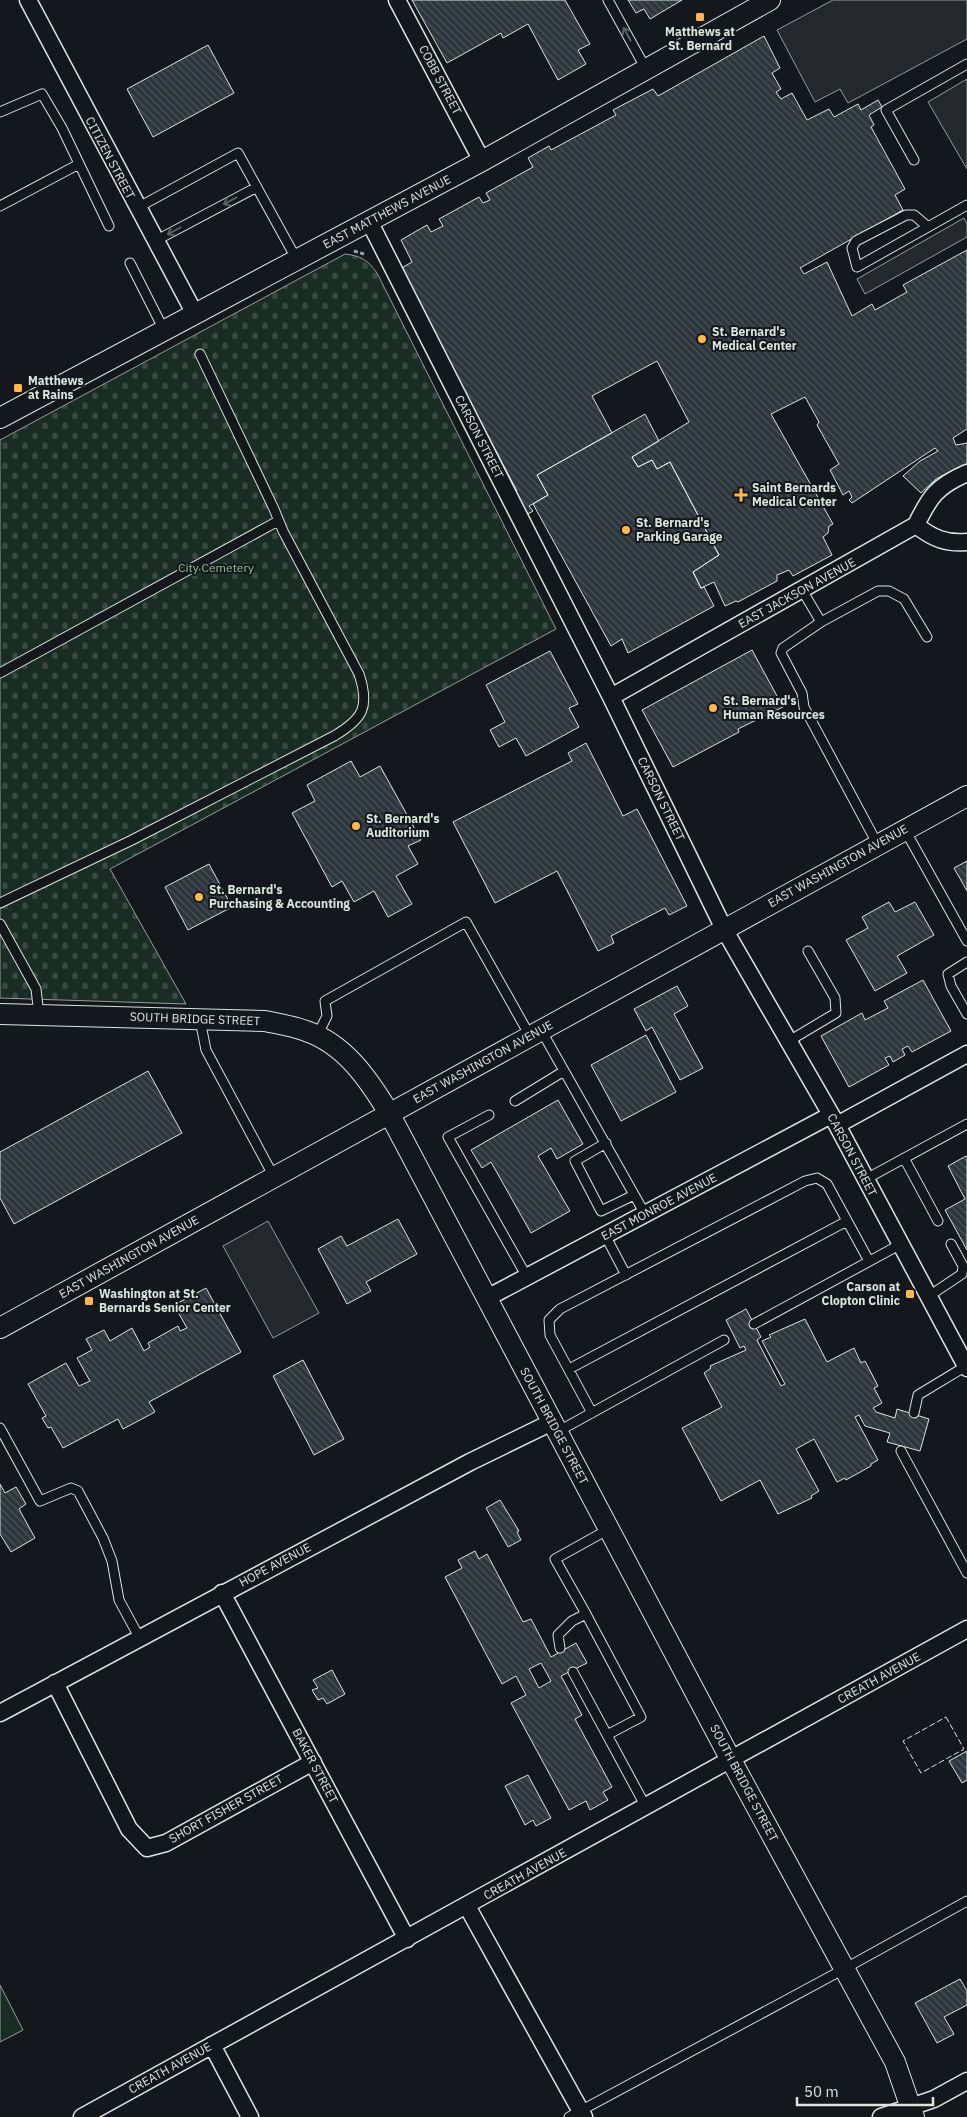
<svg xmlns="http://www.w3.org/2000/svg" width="967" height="2117" font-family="'IBM Plex Sans',sans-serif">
<defs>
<pattern id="cemetery-stones" width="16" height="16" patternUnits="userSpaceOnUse" patternTransform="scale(1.25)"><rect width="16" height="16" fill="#1a2d24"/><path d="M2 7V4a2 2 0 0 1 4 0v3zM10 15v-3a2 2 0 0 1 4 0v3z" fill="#3b4b43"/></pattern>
<pattern id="building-back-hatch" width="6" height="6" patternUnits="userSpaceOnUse" patternTransform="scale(1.25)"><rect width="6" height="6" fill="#2c363c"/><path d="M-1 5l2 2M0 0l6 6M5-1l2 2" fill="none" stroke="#4a5358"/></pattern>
</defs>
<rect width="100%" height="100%" fill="#14181c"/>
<!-- cemetery -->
<path fill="url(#cemetery-stones)" stroke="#939e99" d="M345 254C361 256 368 260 377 273L556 629 110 869 186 1004 0 998V440Z"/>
<!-- green -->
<path fill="#1a2d24" stroke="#939e99" d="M0 1985 23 2030 0 2042Z"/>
<!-- parking -->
<path fill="#24282b" stroke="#939e99" d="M833 0H967V39L848 103 840 89 815 102 777 30Z
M967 79V169L928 102Z
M964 218 967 224V237L865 294 857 279Z
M268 1221 319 1313 273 1338 223 1246Z"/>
<!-- building -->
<path fill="url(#building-back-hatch)" stroke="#d8e6dc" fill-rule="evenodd" d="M412 0H565L590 44 578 50 586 64 558 80 528 24 503 38 501 33 447 63Z
M628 0H682L650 19 644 9 636 13Z
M764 36 780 68 772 73 781 89 776 92 781 99 792 93 807 120 829 109 834 117 858 104 861 110 878 100 882 107 869 115 874 125 871 127 905 189 895 195 903 210 800 268 804 274 827 262 852 316 872 304 875 310 907 292 903 285 967 250V429L953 438 956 445 967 443V467L955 469 936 479 921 493 903 476 920 461 938 451 935 448 852 503 849 500 852 497 849 491 843 495 830 470 839 464 817 425 819 422 805 397 771 414 833 524 829 526 828 533 823 537 832 555 793 576 789 570 777 575V581L738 602 736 601 725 606 714 582 701 588 693 572 719 555 670 462 657 469 652 460 638 467 632 457 689 422 657 361 592 396 612 433 537 475 548 495 529 506 533 511 523 517 512 494 517 491 400 269 412 262 401 240 427 225 431 232 443 226 439 219 479 197 483 203 490 200 486 193 533 167 528 158 549 146 551 150 616 115 613 110 653 89 658 96Z
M208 45 234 93 153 137 127 89Z
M645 414 659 441 632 457 638 467 652 460 657 469 670 462 719 555 693 572 701 588 704 587 714 606 628 653 622 639 611 646 533 504 548 495 537 475Z
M752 650 783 707 738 729 739 732 673 767 642 710Z
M550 651 578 704 569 708 579 727 526 756 516 738 499 747 490 730 505 722 486 685Z
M586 743 623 816 637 809 687 906 669 915 665 908 611 936 614 943 598 951 557 871 495 903 453 822 572 761 568 753Z
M351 761 360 777 380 766 421 840 408 846 418 864 396 876 412 904 388 917 374 891 354 902 342 881 332 887 292 813 315 801 307 785Z
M967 861V891L954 868Z
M209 864 232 907 188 930 165 887Z
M889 902 895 912 915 902 934 935 897 956 907 973 875 991 846 940 868 928 862 917Z
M923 980 951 1031 912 1052 908 1046 902 1049 905 1055 893 1062 890 1056 885 1058 889 1065 849 1087 821 1036 862 1013 865 1020 888 1008 884 1001Z
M677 986 688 1006 674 1014 703 1068 680 1080 652 1027 646 1031 634 1009Z
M646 1035 676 1092 621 1121 591 1065Z
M148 1071 182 1133 14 1224 0 1198V1152Z
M558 1100 583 1144 557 1159 551 1148 538 1156 570 1211 531 1233 491 1162 482 1168 471 1150Z
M966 1156 967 1158V1250L945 1210 965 1199 948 1166Z
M398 1219 417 1254 366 1282 371 1291 347 1304 318 1249 341 1236 347 1246Z
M206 1288 241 1352 149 1402 155 1412 123 1429 118 1419 63 1448 51 1427 48 1428 42 1418 46 1416 28 1384 66 1363 79 1386 90 1381 77 1358 92 1350 86 1339 104 1330 110 1341 132 1328 144 1351 150 1347 148 1343 178 1326 180 1331 187 1328 174 1305Z
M746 1309 761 1337 757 1340 781 1386 785 1384 762 1341 771 1337 769 1335 805 1319 827 1362 854 1348 861 1363 865 1361 878 1386 874 1388 882 1403 873 1408 876 1412 895 1418 897 1409 929 1419 920 1451 887 1442 890 1433 865 1426 859 1415 855 1417 878 1460 871 1464V1466L846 1480 845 1478 837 1482 814 1439 796 1449 819 1491 811 1496 812 1498 778 1514 760 1480 721 1501 682 1428 722 1407 704 1373 711 1368 710 1366 746 1350 744 1346 740 1348 726 1320Z
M303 1360 344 1439 314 1455 273 1376Z
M0 1484 5 1493 16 1487 26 1504 19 1509 35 1538 11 1552 0 1534Z
M500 1500 519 1531 517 1532 521 1540 508 1547 486 1508Z
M475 1551 479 1559 487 1554 523 1622 531 1619 551 1657 576 1643 587 1663 561 1676 582 1715 575 1719 612 1787 603 1792 608 1800 590 1810 586 1801 569 1810 511 1703 526 1695 516 1676 502 1684 445 1577 462 1568 458 1560ZM541 1663 551 1681 539 1688 529 1669Z
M332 1670 345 1694 327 1704 323 1698 318 1700 312 1690 318 1688 313 1680Z
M967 1751V1780L962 1783 949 1761Z
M528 1775 551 1818 536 1826 533 1820 525 1825 505 1786Z
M960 1979 967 1991V2005L944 2017 954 2034 937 2043 915 2003Z"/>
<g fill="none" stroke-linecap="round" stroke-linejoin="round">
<!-- service casing -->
<g stroke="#d8e6dc" stroke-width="11">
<path id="service" d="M608 0 646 69
M0 112 42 94 62 128 109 226
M914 160 886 110 967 64
M0 206 79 164
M137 208 238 153 297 260
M928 227 914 215H906L856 241 852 248 857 267 967 205
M155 241 257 187
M130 263 164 330
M802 590 821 622
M0 673 278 521
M905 830 967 941
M878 845 804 707 802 693 781 653 783 648 821 622 878 591H889L904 599 927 637
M0 903 132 840 334 736C363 719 370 707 359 674L283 531 274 509 200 354
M0 924 36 989 39 1015
M967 962 948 974 951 986 967 1014
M200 1020 206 1050 274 1177
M541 1030 645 1214
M317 1036 327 1016 325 1001 466 922 530 1036
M789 1041 836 1013 835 998 808 951
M515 1101 564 1071
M489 1115 448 1137 527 1277
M606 1143 575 1161 601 1211 634 1195
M904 1158 938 1221
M866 1179 967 1124
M605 1235 626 1275
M929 1296 962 1274 963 1266 951 1244
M754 1324 901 1244
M569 1369 847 1221
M592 1413 550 1335 549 1320 560 1309 805 1181 817 1178 827 1184 869 1261
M914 1413 918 1395 966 1366
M0 1428 40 1501 71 1488 78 1491 103 1538 112 1561 119 1600 139 1637
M557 1432 724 1340
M901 1451 967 1573
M586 1614 641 1717 607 1735
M560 1648 558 1635 572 1621 586 1614 555 1559 609 1529
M573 1672 646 1807
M569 2117 844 1969 967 1901"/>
</g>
<!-- minor casing -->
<g stroke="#d8e6dc" stroke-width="19">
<path id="minor" d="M28 0 195 314
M397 0 482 161
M369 221 611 697 724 929 837 1125 967 1368
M916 525C932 538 946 544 967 542
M611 697 916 525C930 496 937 486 967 473
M837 1125 967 1054
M487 1298 831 1115
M222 1593 407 1939
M55 1683 129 1829 147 1848 166 1843 313 1762
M0 1713 470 1462 552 1422
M467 1906 584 2117
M212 2045 250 2117
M82 2117 967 1629
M881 2117 934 2099 967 2081"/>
</g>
<!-- tertiary casing -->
<g stroke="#d8e6dc" stroke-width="22">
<path id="tertiary" d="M0 418 482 161 770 0
M0 1014 265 1021C279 1024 293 1026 306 1031 345 1044 369 1080 389 1113L731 1760 895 2062 914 2117
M0 1328 967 796"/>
</g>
<!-- path -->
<path stroke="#9da8a2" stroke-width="3" stroke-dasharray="4 2.5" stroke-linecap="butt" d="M354 251 364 254"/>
<!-- service -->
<use href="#service" stroke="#14181c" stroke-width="9"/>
<!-- minor -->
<use href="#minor" stroke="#14181c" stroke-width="16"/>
<!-- tertiary -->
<use href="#tertiary" stroke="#14181c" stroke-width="20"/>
<!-- fence -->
<path stroke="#d8e6dc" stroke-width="1" stroke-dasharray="6 2.5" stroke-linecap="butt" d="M946 1717 964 1749 921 1773 903 1741Z"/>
</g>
<!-- one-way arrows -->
<defs><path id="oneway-shaft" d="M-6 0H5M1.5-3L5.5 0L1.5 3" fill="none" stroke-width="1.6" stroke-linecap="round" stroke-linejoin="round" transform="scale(1.25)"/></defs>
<g stroke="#59605f">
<use href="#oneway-shaft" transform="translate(627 34) rotate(-119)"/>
<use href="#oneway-shaft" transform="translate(230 201) rotate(152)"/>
<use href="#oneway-shaft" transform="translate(174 231) rotate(152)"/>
</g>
<!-- markers -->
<g fill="#ffb74d" stroke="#14181c" stroke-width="2">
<rect x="695" y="12" width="10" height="10" rx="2.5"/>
<circle cx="702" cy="339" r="5"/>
<rect x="13" y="383" width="10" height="10" rx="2.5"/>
<path d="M738.5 487.5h5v5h5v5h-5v5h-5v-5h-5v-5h5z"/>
<circle cx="626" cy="530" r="5"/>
<circle cx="713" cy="708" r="5"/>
<circle cx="356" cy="826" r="5"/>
<circle cx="199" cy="897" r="5"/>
<rect x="905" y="1289" width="10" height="10" rx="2.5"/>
<rect x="84" y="1296" width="10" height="10" rx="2.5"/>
</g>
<g text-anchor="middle" stroke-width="4" stroke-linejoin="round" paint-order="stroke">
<!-- poi labels -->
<g font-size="12" font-weight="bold" fill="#d8e6dc" stroke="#14181c" text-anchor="start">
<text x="700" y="36" text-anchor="middle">Matthews at<tspan x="700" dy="14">St. Bernard</tspan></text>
<text x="712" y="336">St. Bernard's<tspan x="712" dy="14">Medical Center</tspan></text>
<text x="28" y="385">Matthews<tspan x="28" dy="14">at Rains</tspan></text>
<text x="752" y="492">Saint Bernards<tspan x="752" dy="14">Medical Center</tspan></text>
<text x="636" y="527">St. Bernard's<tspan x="636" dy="14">Parking Garage</tspan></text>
<text x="723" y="705">St. Bernard's<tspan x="723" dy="14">Human Resources</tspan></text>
<text x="366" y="823">St. Bernard's<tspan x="366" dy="14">Auditorium</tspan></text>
<text x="209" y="894">St. Bernard's<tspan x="209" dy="14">Purchasing &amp; Accounting</tspan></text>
<text x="900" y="1291" text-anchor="end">Carson at<tspan x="900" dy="14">Clopton Clinic</tspan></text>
<text x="99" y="1298">Washington at St.<tspan x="99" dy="14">Bernards Senior Center</tspan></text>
</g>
<!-- street labels -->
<g font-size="12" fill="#d8e6dc" stroke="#14181c">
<text transform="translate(440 80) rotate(62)" y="4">COBB STREET</text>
<text transform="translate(110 158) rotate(62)" y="4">CITIZEN STREET</text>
<text transform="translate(387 212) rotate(-28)" y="4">EAST MATTHEWS AVENUE</text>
<text transform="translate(479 437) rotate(63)" y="4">CARSON STREET</text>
<text transform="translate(797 593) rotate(-29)" y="4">EAST JACKSON AVENUE</text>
<text transform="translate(661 799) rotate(64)" y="4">CARSON STREET</text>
<text transform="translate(838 866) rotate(-29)" y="4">EAST WASHINGTON AVENUE</text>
<text transform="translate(195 1019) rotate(2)" y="4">SOUTH BRIDGE STREET</text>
<text transform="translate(483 1062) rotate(-29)" y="4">EAST WASHINGTON AVENUE</text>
<text transform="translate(852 1155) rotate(62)" y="4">CARSON STREET</text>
<text transform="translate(659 1207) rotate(-28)" y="4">EAST MONROE AVENUE</text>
<text transform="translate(129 1257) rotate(-29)" y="4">EAST WASHINGTON AVENUE</text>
<text transform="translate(554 1426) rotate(62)" y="4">SOUTH BRIDGE STREET</text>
<text transform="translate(275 1565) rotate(-28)" y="4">HOPE AVENUE</text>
<text transform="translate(879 1678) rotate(-29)" y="4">CREATH AVENUE</text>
<text transform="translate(315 1766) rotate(62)" y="4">BAKER STREET</text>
<text transform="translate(744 1783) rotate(62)" y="4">SOUTH BRIDGE STREET</text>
<text transform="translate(226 1809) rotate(-29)" y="4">SHORT FISHER STREET</text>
<text transform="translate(525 1874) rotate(-29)" y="4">CREATH AVENUE</text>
<text transform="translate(170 2068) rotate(-29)" y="4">CREATH AVENUE</text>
</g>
<!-- park labels -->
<g font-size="12" fill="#8ac095" stroke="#14181c">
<text x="216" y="572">City Cemetery</text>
</g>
</g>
<!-- scale -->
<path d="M797 2097v8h136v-8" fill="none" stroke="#d8e6dc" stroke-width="2.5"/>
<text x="804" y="2097" font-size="15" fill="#d8e6dc" stroke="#14181c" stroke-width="4" paint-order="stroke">50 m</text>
</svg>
